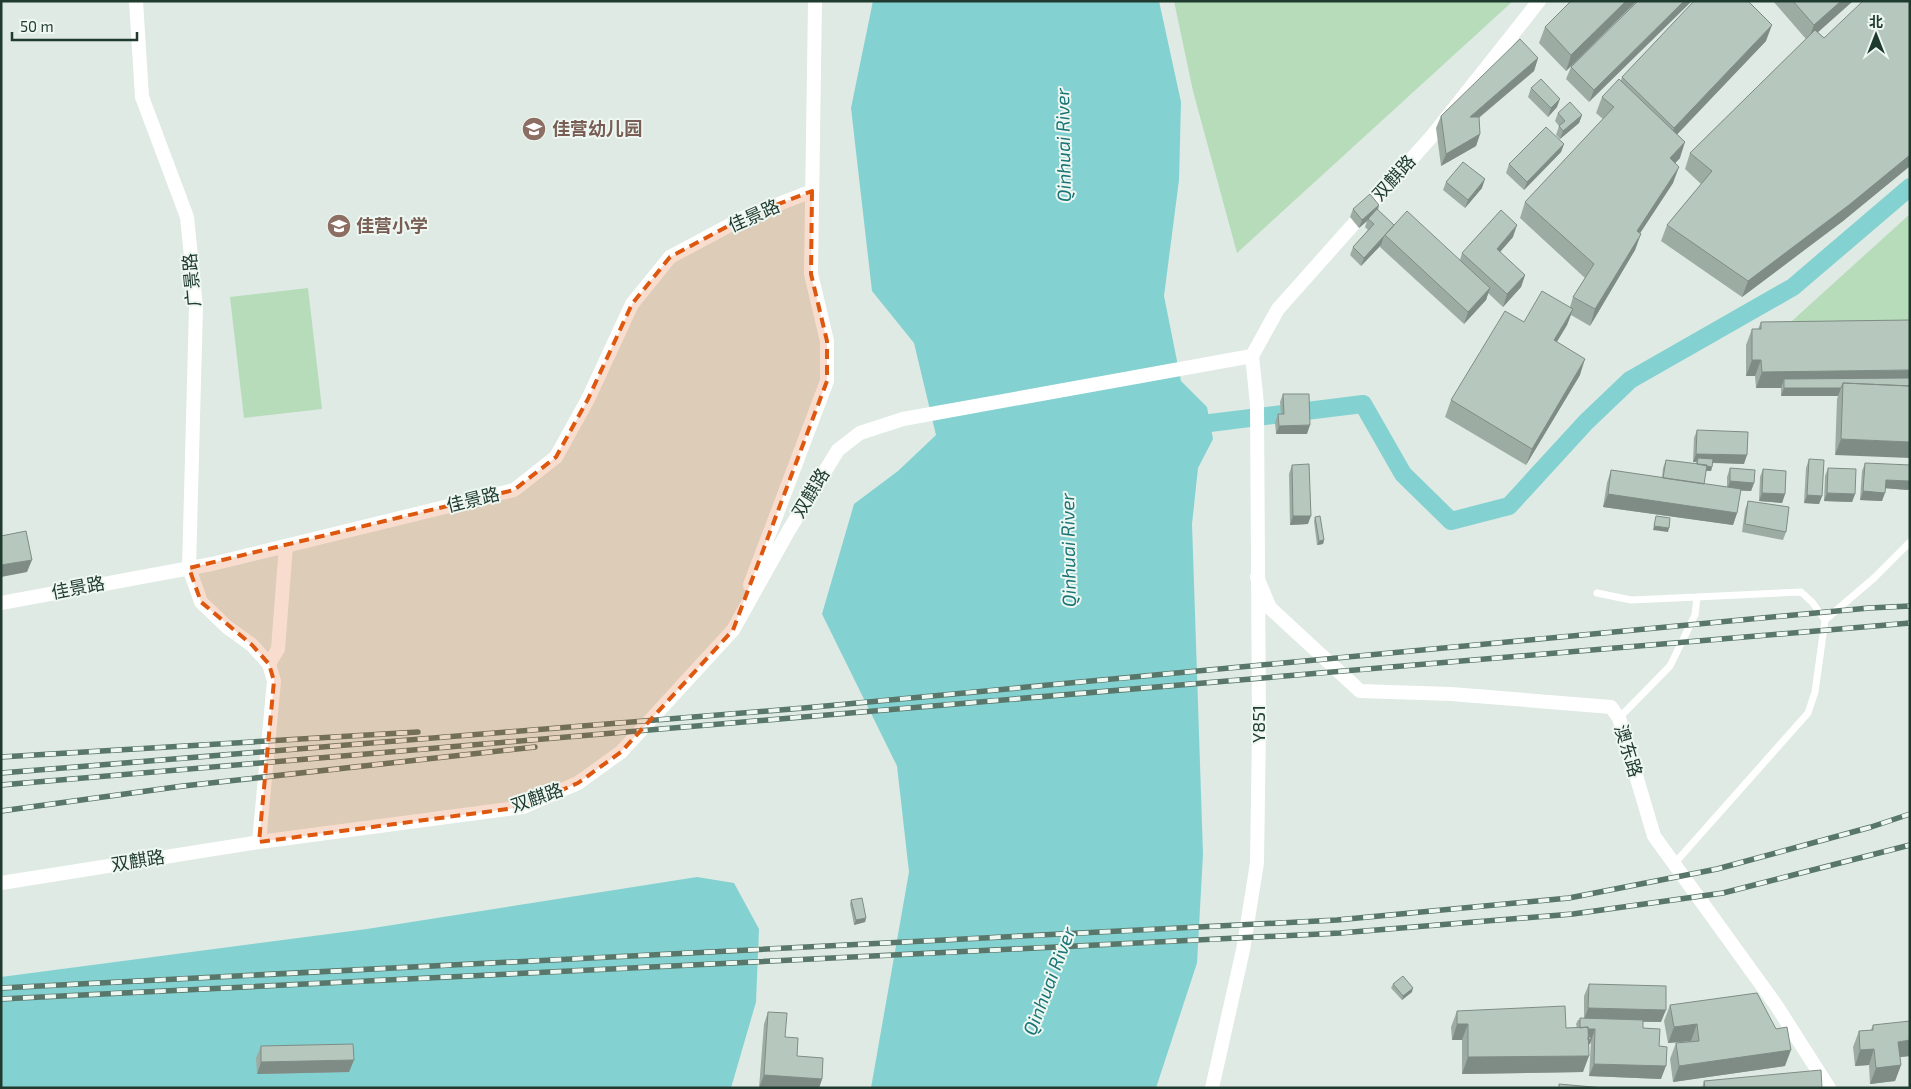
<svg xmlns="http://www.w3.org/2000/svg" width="1911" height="1089" font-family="'Exo 2','Noto Sans SC',sans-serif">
<rect width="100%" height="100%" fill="#deeae3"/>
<!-- green -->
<path fill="#b6dcba" d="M1174 1H1513L1237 253 1193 91Z
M1910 214V327L1782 330Z
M308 288 322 409 244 418 230 297Z"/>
<!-- water -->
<path fill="#84d1d1" d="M873 1H1159L1181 102 1179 180 1164 296 1181 381 1207 407 1213 439 1198 468 1192 524 1203 854 1197 963 1156 1088H871L909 872 897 766 822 614 854 504 898 471 936 435 914 343 872 291 851 108Z
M697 877 734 883 759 929 756 1002 731 1088H1V977L367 929Z"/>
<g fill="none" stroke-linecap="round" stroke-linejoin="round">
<!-- canal -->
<path stroke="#84d1d1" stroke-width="18" d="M1210 423 1363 404 1403 474 1451 521 1509 506 1586 422 1630 380 1793 287 1910 187"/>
<!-- lane -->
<path stroke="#fff" stroke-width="7" d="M1597 593 1631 600 1697 597
M1619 718 1670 666 1695 615 1697 597 1801 592 1812 602 1825 620
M1674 864 1808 713 1815 692 1825 620 1874 578 1910 542"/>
<!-- street -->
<path stroke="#fff" stroke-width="14" d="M136 1 142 97 187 217 196 307 189 568 201 602 227 627 252 645 269 664 274 681 259 842
M1252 356 1278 309 1432 136 1539 1
M1257 577 1270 608 1360 691 1451 694 1611 707 1619 718 1654 836 1776 1005 1829 1088
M750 585 827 381V341L811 274 815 1
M1 603 212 564 514 490 556 457 588 399 632 304 670 257 745 217 812 191
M269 664 278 649 286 546
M1 883 259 842 523 807 578 783 621 752 733 630 789 530 838 450 860 433 903 419 1252 356
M1212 1088 1243 950 1257 863 1259 729 1257 404 1252 356"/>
<!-- rail casing -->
<g stroke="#59766a" stroke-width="5.5">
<path id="rail" d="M1 757 418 732
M1 773 804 708 1869 608 1910 606
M1 785 1910 623
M1 811 183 786 535 747
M1 988 1337 920 1569 898 1717 869 1871 827 1910 814
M1 999 1340 933 1573 914 1723 893 1910 845"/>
</g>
<!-- rail -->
<use href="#rail" stroke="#eef7f1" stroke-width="4" stroke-dasharray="11" stroke-linecap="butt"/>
</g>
<!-- wall -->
<path fill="#9daca3" d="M1637 1 1566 71 1539 43 1545 27Z
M1638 1 1589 102 1566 79 1571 67Z
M1773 1H1853L1818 32 1824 38 1910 1V166L1843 221 1742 297 1661 241 1667 225 1701 184 1685 169 1690 153 1806 39Z
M1766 41 1677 134 1680 158 1675 163 1673 183 1640 233 1635 250 1590 326 1571 315 1567 325 1557 342 1580 375 1526 465 1445 417 1451 400 1524 322 1570 307 1573 297 1585 278 1520 218 1525 202 1603 119 1596 113 1602 97 1621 80 1622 77Z
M1538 58 1534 71 1479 118 1480 134 1476 146 1441 166 1436 128 1441 116Z
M1531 88 1557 107 1548 117 1528 97Z
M1558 113 1582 115 1579 123 1560 139 1556 135 1559 126 1555 121Z
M1564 144 1561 152 1524 190 1506 173 1509 164Z
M1446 182 1482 188 1465 208 1443 190Z
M1379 205 1378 210 1394 225 1460 260 1462 253 1513 237 1500 252 1525 275 1521 287 1503 307 1488 293 1486 300 1464 324 1380 247 1381 245 1361 266 1350 255 1353 247 1368 230 1365 227 1367 221 1359 228 1350 217 1353 209Z
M1910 320 1835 455 1837 399 1838 396H1781V388H1756L1755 376H1746V345L1752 329H1758L1761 322Z
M1283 394 1307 434H1276L1275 422 1278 414H1281L1280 402Z
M1697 430 1744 464 1712 463V467L1711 471H1706L1704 484 1727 487V477L1730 468 1754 483 1751 491 1741 490 1737 513 1733 525 1603 507 1607 483 1611 470 1662 478 1663 468 1666 460 1696 464V462H1693L1694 438Z
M1809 459 1822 496 1819 504 1804 503 1806 468Z
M1865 463 1908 490 1885 488 1882 501 1860 500 1862 471Z
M1292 465 1308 524 1290 525 1289 474Z
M1828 468 1855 494 1852 502 1824 501 1825 476Z
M1763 469 1785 494 1782 503 1759 501 1760 477Z
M1748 501 1786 532 1783 540 1742 532 1745 510Z
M1315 517 1324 540 1323 544 1317 545 1314 521Z
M851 900 866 918 865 922 854 925 850 904Z
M1393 984 1412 992 1402 1000 1391 988Z
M1589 984 1661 1022H1643V1028L1659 1046 1661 1079 1589 1076 1591 1041 1590 1044H1588L1583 1072 1462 1074V1040H1452L1451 1027 1457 1011 1566 1028H1577L1576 1024 1578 1020 1584 1018V996Z
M1670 1005 1785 1066 1673 1082 1670 1059 1676 1043 1691 1041 1668 1043 1664 1021Z
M768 1012 797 1056 822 1079 819 1088H759L764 1024Z
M1873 1025 1910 1056 1900 1057 1901 1065 1895 1081 1870 1084 1869 1065 1855 1066 1853 1047 1859 1031 1871 1030Z
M261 1046 354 1060 349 1072 257 1074 256 1058Z
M1704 1081 1822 1088H1702Z"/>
<!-- shaded-wall -->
<path fill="#7f8c85" d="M1626 1H1637L1566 71 1571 55Z
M1684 1H1692L1589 102 1594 90Z
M1841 1H1853L1808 41 1814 25Z
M1772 25 1766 41 1668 144 1674 128Z
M1538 58 1534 71 1465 129 1470 117Z
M1560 99 1557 107 1548 117 1551 108Z
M1582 115 1579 123 1560 139 1563 131Z
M1480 134 1476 146 1441 166 1446 154Z
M1685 142 1680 158 1664 175 1670 158Z
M1564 144 1561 152 1524 190 1527 182Z
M1910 155V166L1843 221 1742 297 1748 281Z
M1679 167 1673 183 1631 247 1637 231Z
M1485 179 1482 188 1465 208 1468 200Z
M1379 205 1376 213 1368 219 1367 221 1359 228 1362 220Z
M1517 225 1513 237 1492 261 1497 249Z
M1641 234 1635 250 1590 326 1595 309Z
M1384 236 1381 245 1361 266 1364 258Z
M1525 275 1521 287 1503 307 1507 294Z
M1490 288 1486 300 1464 324 1468 312Z
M1573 309 1567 325 1548 356 1554 340Z
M1585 359 1580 375 1526 465 1532 449Z
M1752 360H1761L1755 376H1746Z
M1910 370V386L1784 379 1781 388H1756L1762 372Z
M1784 388H1841L1838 396H1781Z
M1310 425 1307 434H1276L1279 426Z
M1841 439 1910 442V458L1835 455Z
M1696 454 1747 455 1744 464 1697 462 1698 458 1696 462H1693Z
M1697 466 1712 467 1711 471 1696 470Z
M1886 480 1910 481V488L1908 490 1883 488Z
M1730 481 1754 483 1751 491 1727 490Z
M1863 491 1885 493 1882 501 1860 500Z
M1762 493 1785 494 1782 503 1759 501Z
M1827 493 1855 494 1852 502 1824 501Z
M1608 494 1737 513 1733 525 1603 507Z
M1807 495 1822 496 1819 504 1804 503Z
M1293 516H1311L1308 524 1290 525Z
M1654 526 1669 528 1668 532 1653 530Z
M1324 540 1323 544 1317 545 1319 541Z
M32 560 27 572 1 577V565Z
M866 918 865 922 854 925 856 920Z
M1413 988 1412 992 1402 1000 1403 996Z
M1588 1008 1666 1010 1661 1022 1584 1020Z
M1457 1024H1468L1462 1040H1452Z
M1697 1024 1691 1041 1668 1043 1674 1027Z
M1580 1028 1595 1029 1590 1044 1582 1045Z
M1910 1040V1056L1892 1058 1898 1042Z
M1874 1049 1869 1065 1855 1066 1860 1050Z
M1791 1050 1785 1066 1673 1082 1679 1066Z
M1589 1056 1583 1072 1462 1074 1468 1057Z
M354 1060 349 1072 257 1074 261 1062Z
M1594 1064 1666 1066 1661 1079 1589 1076Z
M1901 1065 1895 1081 1870 1084 1876 1068Z
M764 1075 822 1079 819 1088H759Z"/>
<!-- building -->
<path fill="#b6c8be" stroke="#7f8c85" d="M1571 1H1626L1571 55 1545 27Z
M1638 1H1684L1594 90 1571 67Z
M1694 1H1748L1772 25 1674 128 1622 77Z
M1793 1H1841L1814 25Z
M1863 1H1910V155L1849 205 1748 281 1667 225 1712 171 1690 153 1815 30 1824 38Z
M1520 39 1538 58 1470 117H1479L1480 134 1446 154 1441 116Z
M1541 79 1560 99 1551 108 1531 88Z
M1619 79 1685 142 1670 158 1679 167 1637 231 1641 234 1595 309 1573 297 1594 264 1525 202 1614 107 1602 97Z
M1570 102 1582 115 1563 131 1559 126 1565 121 1558 113Z
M1546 127 1564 144 1527 182 1509 164Z
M1463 162 1485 179 1468 200 1446 182Z
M1370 194 1379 205 1362 220 1353 209Z
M1377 209 1394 225 1364 258 1353 247 1374 224 1368 219Z
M1501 210 1517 225 1497 249 1525 275 1507 294 1462 253Z
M1407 211 1490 288 1468 312 1385 235Z
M1542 291 1573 309 1554 340 1585 359 1532 449 1451 400 1505 311 1524 322Z
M1910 320V370L1762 372 1761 360H1752V329H1761V322Z
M1910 378V386L1843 383 1841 388H1784V379Z
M1843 383 1910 386V442L1841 439Z
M1283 394H1309L1310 425 1279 426 1278 414H1284Z
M1697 430 1748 432 1747 455 1696 454Z
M1698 458 1713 459 1712 467 1697 464Z
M1809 459 1824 460 1822 496 1807 495Z
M1666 460 1707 465 1704 484 1663 478Z
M1865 463 1910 465V481L1886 480 1885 493 1863 491Z
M1309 464 1311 516H1293L1292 465Z
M1730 468 1755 470 1754 483 1730 481Z
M1828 468 1856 469 1855 494 1827 493Z
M1763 469 1786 471 1785 494 1762 493Z
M1611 470 1741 489 1737 513 1608 494Z
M1748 501 1789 507 1786 532 1745 524Z
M1320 516 1324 540 1319 541 1315 517Z
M1656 516 1670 518 1669 528 1654 526Z
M26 531 32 560 1 565V536Z
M862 898 866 918 856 920 851 900Z
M1403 976 1413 988 1403 996 1393 984Z
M1589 984 1666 986V1010L1588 1008Z
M1757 993 1776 1029 1787 1027 1791 1050 1679 1066 1676 1043 1699 1041 1697 1024 1674 1027 1670 1005Z
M1565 1006 1566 1028 1588 1027 1589 1056 1468 1057V1024H1457V1011Z
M768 1012 787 1013 785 1037 798 1038 797 1056 823 1058 822 1079 764 1075Z
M1580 1018 1643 1020V1028L1660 1029 1659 1046 1667 1047 1666 1066 1594 1064 1595 1029H1588V1027L1580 1028Z
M1910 1021V1040L1898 1042 1901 1065 1876 1068 1874 1049 1860 1050 1859 1031 1873 1030V1025Z
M1588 1037H1591V1039L1588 1040Z
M353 1044 354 1060 261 1062V1046Z
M1821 1070 1822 1088H1705L1704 1081Z
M1559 1084 1604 1088H1559Z"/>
<!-- marked area -->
<path fill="#de570e" fill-opacity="0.2" stroke="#de570e" stroke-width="4" stroke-dasharray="10 6" stroke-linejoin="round" d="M812 191 811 274 827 341V381L733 630 621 752 578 783 523 807 259 842 274 681 269 664 252 645 201 602 189 568 514 490 556 457 588 399 632 304 670 257 745 217Z"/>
<!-- icons -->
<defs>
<g id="school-disc" transform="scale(1.25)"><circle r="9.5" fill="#8d6e63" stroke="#eef7f1"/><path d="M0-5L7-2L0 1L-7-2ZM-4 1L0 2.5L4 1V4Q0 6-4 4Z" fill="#fff"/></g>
</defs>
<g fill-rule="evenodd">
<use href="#school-disc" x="534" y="129"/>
<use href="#school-disc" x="339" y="226"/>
</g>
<g text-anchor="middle" stroke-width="4" stroke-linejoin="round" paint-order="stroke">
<!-- education labels -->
<g font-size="18" font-weight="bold" fill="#785e54" stroke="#eef7f1" text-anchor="start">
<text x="552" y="135">佳营幼儿园</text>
<text x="356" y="232">佳营小学</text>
</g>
<!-- street labels -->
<g font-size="18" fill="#1f3a2f" stroke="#eef7f1">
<text transform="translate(1394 178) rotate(-48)" y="6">双麒路</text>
<text transform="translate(754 216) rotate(-24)" y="6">佳景路</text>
<text transform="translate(192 280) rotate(-95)" y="6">广景路</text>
<text transform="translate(811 493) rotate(-59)" y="6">双麒路</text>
<text transform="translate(473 500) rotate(-14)" y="6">佳景路</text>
<text transform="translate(78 588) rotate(-11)" y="6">佳景路</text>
<text transform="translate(1259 724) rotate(-90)" y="6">Y851</text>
<text transform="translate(1628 751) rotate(73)" y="6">澳东路</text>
<text transform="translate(537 798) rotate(-19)" y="6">双麒路</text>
<text transform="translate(138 861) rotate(-9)" y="6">双麒路</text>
</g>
<!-- water labels -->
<g font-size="19" font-style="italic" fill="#197576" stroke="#eef7f1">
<text transform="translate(1063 145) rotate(-91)" y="7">Qinhuai River</text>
<text transform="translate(1068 550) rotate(-91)" y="7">Qinhuai River</text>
<text transform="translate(1049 981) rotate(-69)" y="7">Qinhuai River</text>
</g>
</g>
<!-- border -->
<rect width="1911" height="1089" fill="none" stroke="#1f3a2f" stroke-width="5"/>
<!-- north arrow -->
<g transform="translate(1876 35)" stroke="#eef7f1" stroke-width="4" paint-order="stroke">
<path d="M0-4L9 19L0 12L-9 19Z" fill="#1f3a2f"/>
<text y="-8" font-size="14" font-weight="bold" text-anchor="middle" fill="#1f3a2f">北</text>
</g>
<!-- scale -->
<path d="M12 32v8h125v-8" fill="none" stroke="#1f3a2f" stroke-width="2.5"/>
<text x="20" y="32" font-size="15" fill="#1f3a2f" stroke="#eef7f1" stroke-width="4" paint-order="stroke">50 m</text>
</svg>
